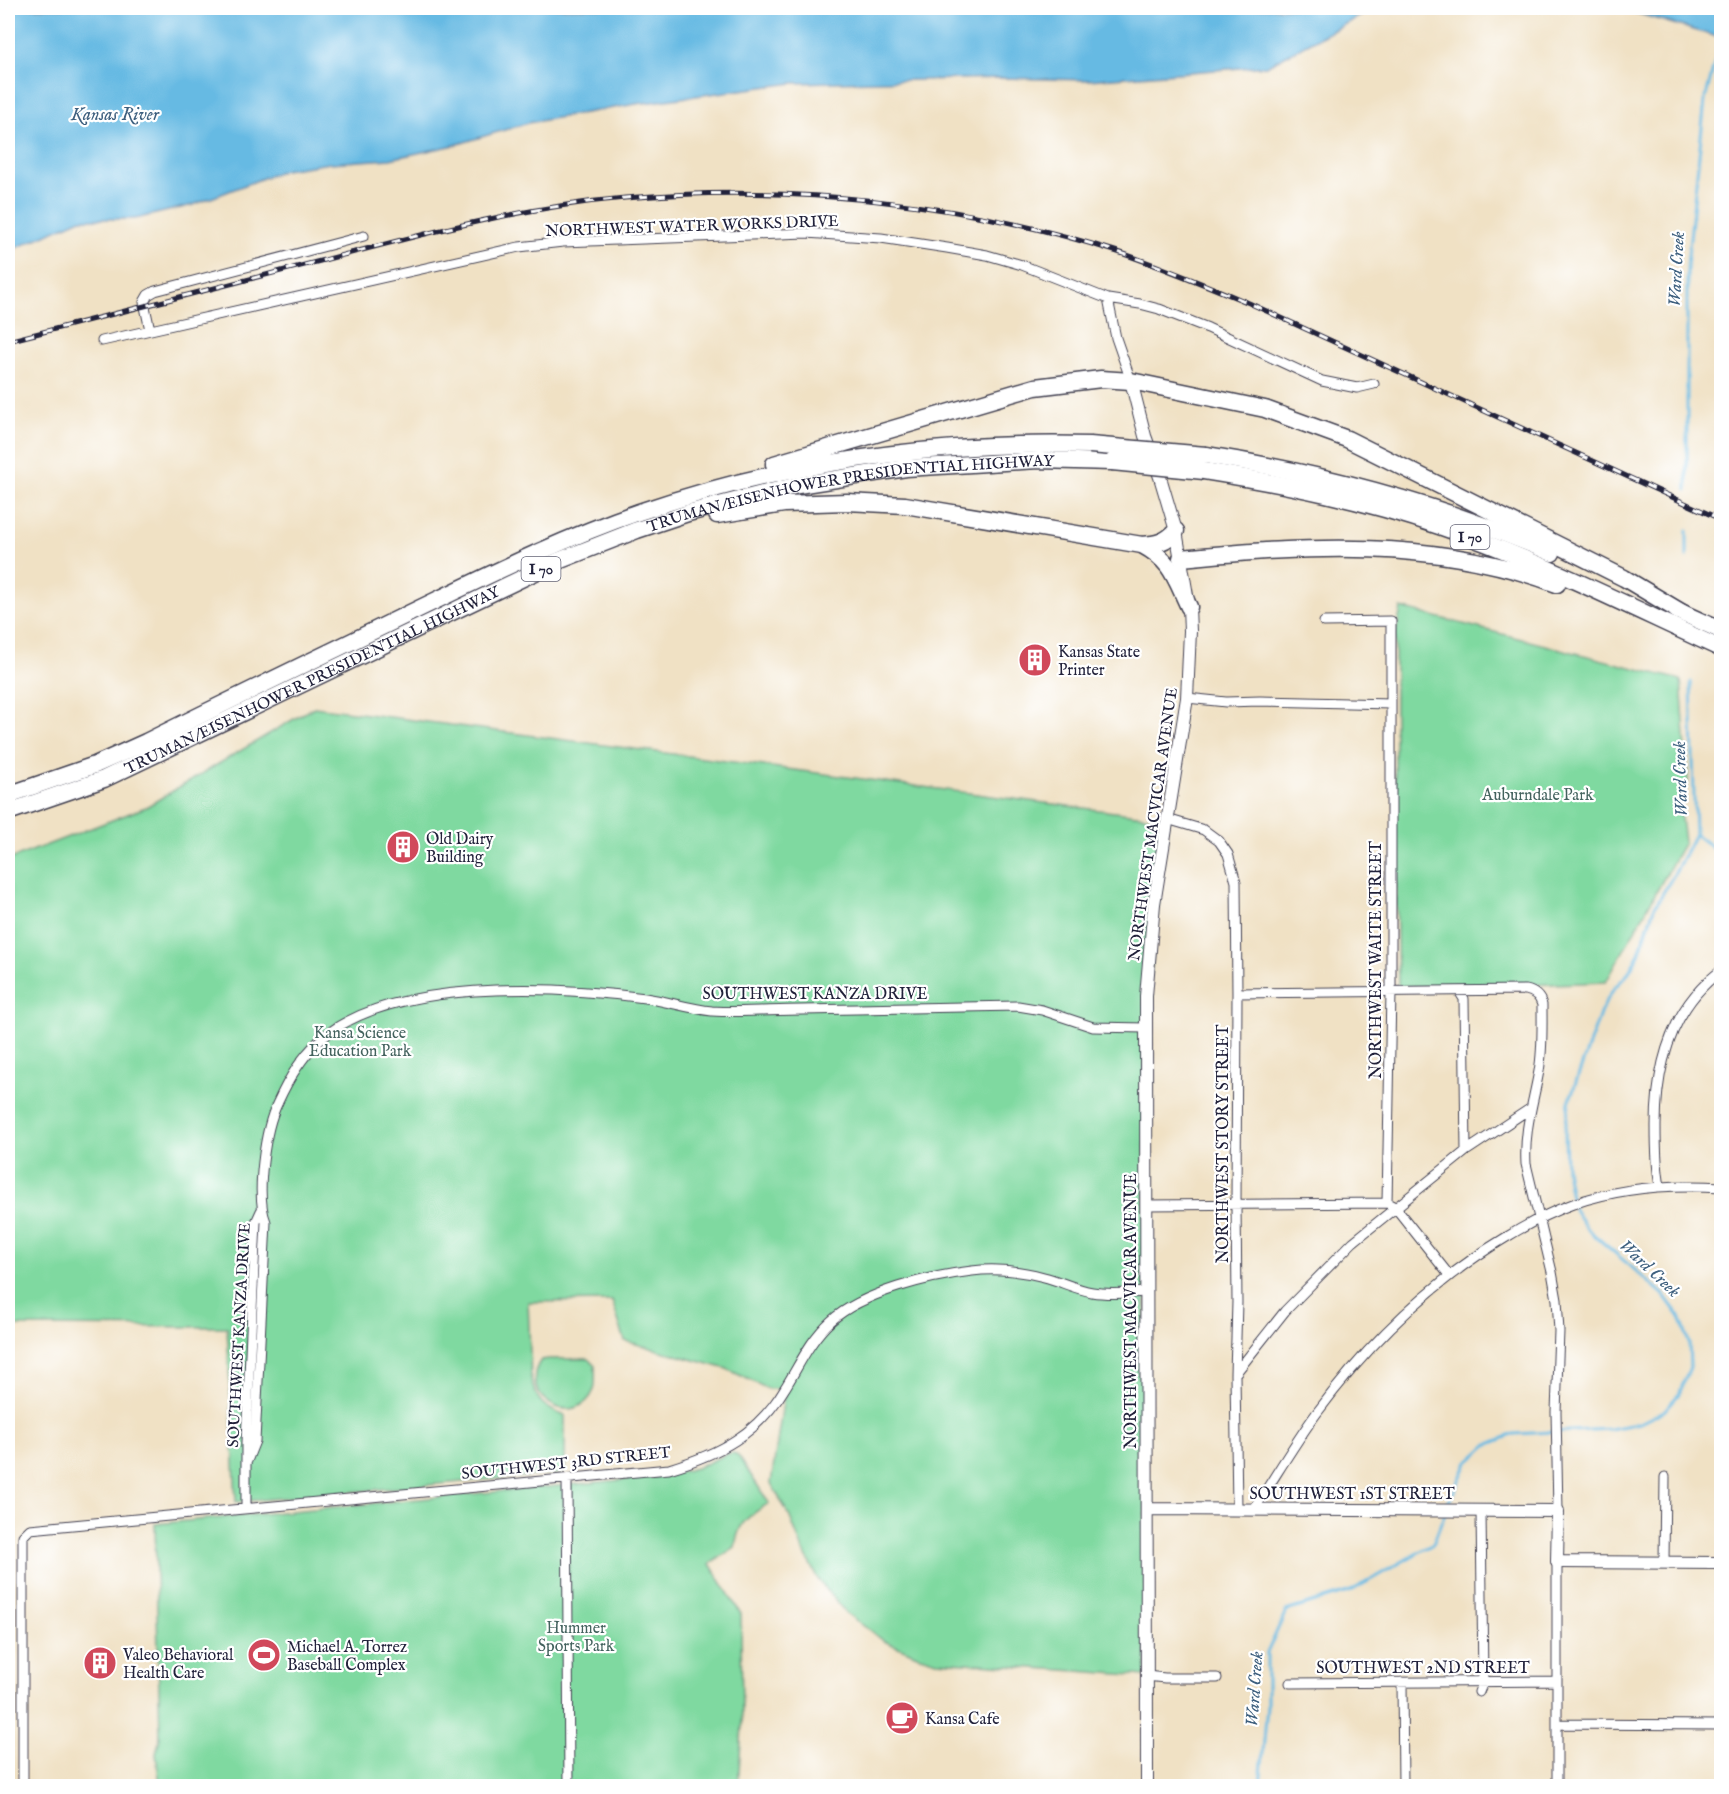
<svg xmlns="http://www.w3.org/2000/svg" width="1729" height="1794" font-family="'IM FELL English',serif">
<rect width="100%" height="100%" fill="#fff"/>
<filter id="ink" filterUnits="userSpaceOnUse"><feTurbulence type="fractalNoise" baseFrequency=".0167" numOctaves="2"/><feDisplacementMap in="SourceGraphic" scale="12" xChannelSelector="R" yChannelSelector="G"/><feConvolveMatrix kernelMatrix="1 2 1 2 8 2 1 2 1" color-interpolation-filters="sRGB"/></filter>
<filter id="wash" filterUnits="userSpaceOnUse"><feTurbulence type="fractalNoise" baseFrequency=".008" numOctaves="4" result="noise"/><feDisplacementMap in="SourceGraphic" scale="24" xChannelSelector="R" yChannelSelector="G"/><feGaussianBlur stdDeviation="1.35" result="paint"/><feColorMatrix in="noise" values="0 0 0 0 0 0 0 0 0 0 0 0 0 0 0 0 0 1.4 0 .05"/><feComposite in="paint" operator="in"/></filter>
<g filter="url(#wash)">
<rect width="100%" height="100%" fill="#f0e1c4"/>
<!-- green -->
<path fill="#7fd9a0" stroke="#507e6e" stroke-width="1.5" d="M1401 608 1681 680 1688 780 1680 810 1684 842 1606 982 1473 987 1398 986 1395 834V637Z
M314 707 1167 819 1145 1028 1146 1676 937 1661 917 1655 884 1641 846 1613 818 1579 802 1548 789 1515 771 1483 785 1389H768L727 1369 625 1341 612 1301 528 1302 531 1379C537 1402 543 1407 565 1416V1473L236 1502 227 1327 8 1326V860L146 807Z
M549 1359H588L595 1366C595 1373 596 1384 594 1390 576 1432 515 1396 541 1360Z
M734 1453 739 1457 769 1503C748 1517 739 1520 735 1547L710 1564 741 1614 742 1725 738 1786H162L160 1785 156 1754 160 1737 155 1524 663 1476 696 1468 727 1454Z"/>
<!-- water -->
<path fill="#66bae3" stroke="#446e8f" stroke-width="1.5" d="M8 8H1372L1362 15 1266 66 1088 80 1001 78 793 83 636 104 528 123 455 145 390 159 330 163 284 170 193 205 135 219H81L16 248 8 243Z
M1619 8H1721V38Z"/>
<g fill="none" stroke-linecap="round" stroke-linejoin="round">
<!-- stream -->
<path stroke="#66bae3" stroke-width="3" d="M1687 490V265L1705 100 1715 61 1722 54
M1687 530V557
M1695 834 1722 855
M1447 1506 1467 1463 1487 1445 1514 1434 1610 1429 1640 1423 1664 1411 1679 1394 1690 1367 1689 1342 1680 1317 1663 1294 1587 1229 1573 1208 1566 1170 1565 1131 1569 1102 1601 1011 1614 988 1627 975 1639 954 1654 908 1676 871 1695 834 1691 682
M1260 1786 1267 1706V1653L1286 1611 1351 1591 1433 1544 1445 1513"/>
</g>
</g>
<g filter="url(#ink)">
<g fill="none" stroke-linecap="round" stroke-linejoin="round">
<!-- street casing -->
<g stroke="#413f50" stroke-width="11">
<path id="street" d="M1108 299 1116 338 1131 381
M150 330 144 302 148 295 155 291 364 236
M102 341 519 247 563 242 806 233 881 238 947 248 987 255 1022 265 1108 299 1140 304 1159 309 1208 328 1322 381 1357 388 1374 384
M1324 622 1391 621V992L1387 1203
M1187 698 1226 702 1260 701 1391 704
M1167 819 1204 830 1219 841 1228 854 1236 882 1237 993 1236 1205 1237 1302 1235 1374 1237 1509
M1459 991 1464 999 1466 1151
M1237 993 1526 990C1535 992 1540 997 1542 1005 1542 1027 1543 1049 1539 1071 1533 1104 1524 1129 1526 1164L1552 1272 1557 1300 1559 1331 1556 1412 1558 1511
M1660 1186C1656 1166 1656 1146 1656 1126 1656 1066 1671 1007 1722 970
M1146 1205 1387 1203 1395 1207 1449 1275
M1235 1374 1285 1311 1353 1242 1466 1151 1531 1108
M247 1461 255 1441 266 1222C255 1195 265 1128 278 1102 288 1080 301 1058 318 1042 387 977 557 986 645 998 667 1001 690 1009 712 1011 742 1013 773 1010 803 1010 875 1009 946 1007 1018 1006L1042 1010 1093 1027 1145 1028
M567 1479 569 1786
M246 1508V1442L256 1222 261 1211
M1254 1509C1275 1477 1294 1444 1316 1414 1368 1344 1430 1283 1505 1238 1526 1225 1550 1212 1573 1204 1621 1187 1672 1184 1722 1187
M1664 1562 1665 1477
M1146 1676 1165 1678H1217
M1402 1682 1403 1786
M1290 1683 1557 1681
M1479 1692 1483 1682 1481 1511
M1557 1724 1722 1725
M23 1786V1536L30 1529 669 1469C719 1454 758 1434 785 1388 800 1364 810 1340 831 1321 863 1292 930 1276 972 1271 995 1268 1021 1271 1044 1277 1060 1281 1075 1289 1092 1292 1109 1295 1128 1293 1146 1292
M1557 1786V1562"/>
</g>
<!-- secondary casing -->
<g stroke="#413f50" stroke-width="14">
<path id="secondary" d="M1131 381 1145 436 1160 477 1176 531 1189 607 1190 631 1187 698 1154 904 1146 996 1147 1786
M1147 1509 1558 1511 1557 1562 1722 1563"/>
</g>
<!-- highway casing -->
<g stroke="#413f50" stroke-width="19">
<g id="highway">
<path d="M1206 455C1327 474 1439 504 1552 553"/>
<path d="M774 464 1035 387 1101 379 1131 381 1265 409 1347 439 1624 578 1686 615"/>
<path d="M1204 471C1285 484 1365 500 1442 527 1538 560 1630 607 1722 649"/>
<path d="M717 515 784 504 847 502 905 505 1142 545C1172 561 1175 578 1189 607"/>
<path d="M1142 545C1157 544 1166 542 1176 531"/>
<path d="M1181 558C1307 546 1436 538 1557 584"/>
<path d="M1676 610 1722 631"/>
<path d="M8 795 95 765 146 742C232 699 318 658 404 616 481 579 558 540 639 512 785 462 937 441 1090 445"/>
<path id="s1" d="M8 812 104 779 558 561 637 530 688 513 798 485 906 468 1039 460 1112 462"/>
</g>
</g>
<!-- street -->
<use href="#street" stroke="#fff" stroke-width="9"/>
<!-- secondary -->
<use href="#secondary" stroke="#fff" stroke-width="12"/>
<!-- highway -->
<use href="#highway" stroke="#fff" stroke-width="16"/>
<!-- rail casing -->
<g stroke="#22223b" stroke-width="5">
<path id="rail" d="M8 341C113 314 218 287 324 260 423 234 522 207 625 198 790 184 959 201 1118 252 1163 267 1206 285 1249 303L1722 520"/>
</g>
<!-- rail -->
<use href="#rail" stroke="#fff" stroke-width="3" stroke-dasharray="9" stroke-linecap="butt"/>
<!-- highway-bridge casing -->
<g stroke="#413f50" stroke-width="19" stroke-linecap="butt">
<path id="highway-bridge" d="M1090 445 1206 455
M1112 462 1204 471"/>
</g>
<!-- highway-bridge -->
<use href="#highway-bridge" stroke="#fff" stroke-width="16"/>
</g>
</g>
<!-- icons -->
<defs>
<g id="building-disc" transform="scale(1.725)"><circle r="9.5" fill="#d1495b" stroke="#fff"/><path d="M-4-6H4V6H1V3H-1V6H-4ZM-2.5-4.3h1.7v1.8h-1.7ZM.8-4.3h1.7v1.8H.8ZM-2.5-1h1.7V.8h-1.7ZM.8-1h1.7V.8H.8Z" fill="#fff"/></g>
<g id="stadium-disc" transform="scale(1.725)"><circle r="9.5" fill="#d1495b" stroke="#fff"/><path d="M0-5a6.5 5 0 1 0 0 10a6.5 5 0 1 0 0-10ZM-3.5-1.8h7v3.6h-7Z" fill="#fff"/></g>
<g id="cafe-disc" transform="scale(1.725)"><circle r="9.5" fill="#d1495b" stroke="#fff"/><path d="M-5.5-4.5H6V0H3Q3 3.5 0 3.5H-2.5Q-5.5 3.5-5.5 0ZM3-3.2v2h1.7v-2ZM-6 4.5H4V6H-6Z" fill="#fff"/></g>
</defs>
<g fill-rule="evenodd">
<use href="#building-disc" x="1035" y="660"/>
<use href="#building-disc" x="403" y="847"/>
<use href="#stadium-disc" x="264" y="1655"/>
<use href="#building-disc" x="100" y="1663"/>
<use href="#cafe-disc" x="902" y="1718"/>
</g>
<g text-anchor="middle" stroke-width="4.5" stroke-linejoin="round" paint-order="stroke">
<!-- shield labels -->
<g fill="#fff" stroke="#646476" stroke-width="1.5">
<rect x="1450.5" y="525" width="39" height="24" rx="4.5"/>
<rect x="521.5" y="557" width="39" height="24" rx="4.5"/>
</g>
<g font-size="15" font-weight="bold" fill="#22223b">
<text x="1470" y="542">I 70</text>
<text x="541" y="574">I 70</text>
</g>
<!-- street labels -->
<g font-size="16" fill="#22223b" stroke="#fff">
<text transform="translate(692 225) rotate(-2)" y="6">NORTHWEST WATER WORKS DRIVE</text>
<text dy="6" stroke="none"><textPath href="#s1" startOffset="908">TRUMAN/EISENHOWER PRESIDENTIAL HIGHWAY</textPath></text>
<text dy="6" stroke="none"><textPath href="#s1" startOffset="332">TRUMAN/EISENHOWER PRESIDENTIAL HIGHWAY</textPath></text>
<text transform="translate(1152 824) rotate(-82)" y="6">NORTHWEST MACVICAR AVENUE</text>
<text transform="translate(1375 960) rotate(-90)" y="6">NORTHWEST WAITE STREET</text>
<text x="815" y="999">SOUTHWEST KANZA DRIVE</text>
<text transform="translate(1222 1144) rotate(-90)" y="6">NORTHWEST STORY STREET</text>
<text transform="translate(1130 1311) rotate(-90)" y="6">NORTHWEST MACVICAR AVENUE</text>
<text transform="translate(238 1335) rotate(-87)" y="6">SOUTHWEST KANZA DRIVE</text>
<text transform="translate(566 1462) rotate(-6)" y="6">SOUTHWEST 3RD STREET</text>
<text x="1352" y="1499">SOUTHWEST 1ST STREET</text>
<text x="1423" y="1673">SOUTHWEST 2ND STREET</text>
</g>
<!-- poi labels -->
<g font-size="16" fill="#22223b" stroke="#fff" text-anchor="start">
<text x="1058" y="657">Kansas State<tspan x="1058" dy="18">Printer</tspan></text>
<text x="426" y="844">Old Dairy<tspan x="426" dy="18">Building</tspan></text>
<text x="287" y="1652">Michael A. Torrez<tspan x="287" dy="18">Baseball Complex</tspan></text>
<text x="123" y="1660">Valeo Behavioral<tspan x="123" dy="18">Health Care</tspan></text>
<text x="925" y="1724">Kansa Cafe</text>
</g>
<!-- park labels -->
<g font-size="16" fill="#43625e" stroke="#fff">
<text x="1538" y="800">Auburndale Park</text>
<text x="360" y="1038">Kansa Science<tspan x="360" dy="18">Education Park</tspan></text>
<text x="576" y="1633">Hummer<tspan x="576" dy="18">Sports Park</tspan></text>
</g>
<!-- water labels -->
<g font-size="18" font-style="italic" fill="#3d5f7e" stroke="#fff">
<text x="115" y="120">Kansas River</text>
<text transform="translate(1676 269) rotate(-87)" y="6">Ward Creek</text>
<text transform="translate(1680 779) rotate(-92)" y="6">Ward Creek</text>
<text transform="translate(1650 1268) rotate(43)" y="6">Ward Creek</text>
<text transform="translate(1254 1689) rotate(-86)" y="6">Ward Creek</text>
</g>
</g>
<!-- margin -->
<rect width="1729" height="1794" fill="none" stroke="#fff" stroke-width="30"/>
</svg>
